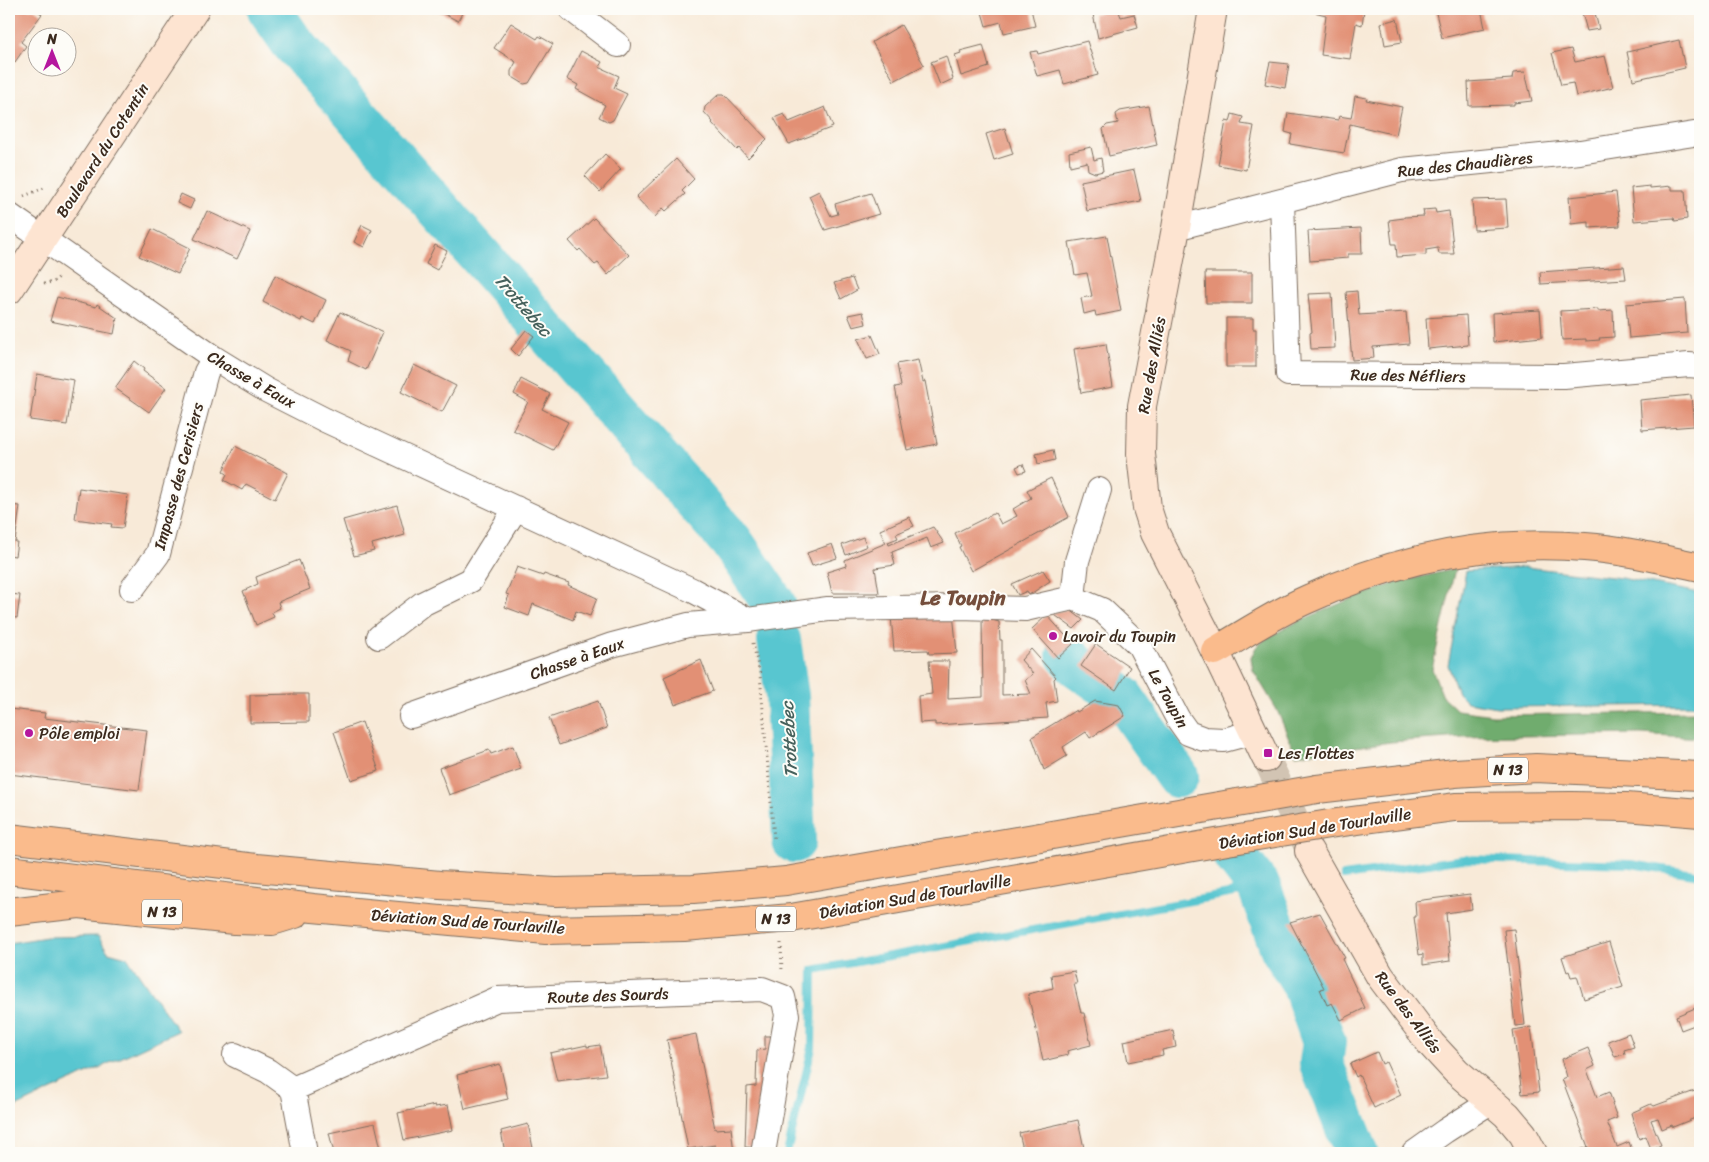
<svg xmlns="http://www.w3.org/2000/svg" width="1709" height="1162" font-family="Sriracha,sans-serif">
<rect width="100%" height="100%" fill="#fdfcf7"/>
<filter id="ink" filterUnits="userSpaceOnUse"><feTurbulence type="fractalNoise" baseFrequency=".02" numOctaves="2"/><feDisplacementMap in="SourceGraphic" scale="10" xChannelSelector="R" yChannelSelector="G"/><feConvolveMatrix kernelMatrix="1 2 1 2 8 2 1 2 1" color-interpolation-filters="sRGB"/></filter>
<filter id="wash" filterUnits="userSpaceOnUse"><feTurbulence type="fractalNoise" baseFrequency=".0096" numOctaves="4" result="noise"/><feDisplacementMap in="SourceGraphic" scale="20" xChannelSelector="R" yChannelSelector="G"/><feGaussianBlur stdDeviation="1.12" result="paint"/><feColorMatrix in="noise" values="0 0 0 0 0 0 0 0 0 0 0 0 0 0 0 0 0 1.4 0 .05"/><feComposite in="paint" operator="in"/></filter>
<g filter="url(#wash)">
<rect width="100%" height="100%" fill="#f8ead8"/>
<!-- forest -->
<path fill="#6fac6e" stroke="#556b46" d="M1455 569 1432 669 1443 697 1457 710 1493 715 1700 712V738L1641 734 1462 737 1391 742 1296 755 1277 710 1253 670 1251 658 1256 647 1267 638 1297 622 1348 600 1399 582Z"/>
<!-- water -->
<path fill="#59c6d0" stroke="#4a7877" d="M1525 567 1621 578 1700 593V705L1497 707 1467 702 1458 693 1448 665 1466 571Z
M98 936 108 952 127 957 178 1031 9 1110V943L47 937Z"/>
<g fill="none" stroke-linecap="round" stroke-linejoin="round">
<!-- stream -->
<path stroke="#59c6d0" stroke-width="8" d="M1344 876 1463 859 1631 864 1700 875
M787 1153 812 1048 813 970 1278 885"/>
<!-- river -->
<path stroke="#59c6d0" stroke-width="44" d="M269 9 291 41 731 541 774 604
M779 640 787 696 794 841
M1068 656 1076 665 1122 697 1177 776
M1236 857 1259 887 1282 949 1303 983 1324 1042 1321 1063 1357 1153"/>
</g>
<g id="blocks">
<!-- building -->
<path fill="#e29074" d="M9 9H34L42 14 21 42 26 46 15 62 13 60 9 66Z
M434 9H464L458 21Z
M981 9H1031L1035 26 1004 33 1001 22 986 26Z
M1114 9H1118L1121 17 1134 14 1138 27 1098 38 1093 14Z
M1314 9 1364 10 1362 25 1356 23 1350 59 1321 55 1326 15 1314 12Z
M1435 9H1481L1485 28 1442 38Z
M1581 9H1594L1599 29 1587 31Z
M1397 19 1402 42 1385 45 1381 23Z
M511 23 537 39 539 36 553 44 529 83 524 84 511 76V71L516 62 494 48Z
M901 25 924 65 894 81 872 42Z
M1679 40 1685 68 1633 80 1627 52Z
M1087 41 1098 75 1064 84 1060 70 1037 76 1030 52 1037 51 1038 54Z
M983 45 989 67 961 76 955 55 961 53 960 51Z
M1571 49 1575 62 1605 56 1613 87 1576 96 1573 83 1561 85 1552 53Z
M581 51 602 62 599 67 619 76 614 88 627 94 613 120 609 122 599 117 605 105 576 89 578 85 567 79Z
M946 56 953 79 940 85 931 62Z
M1270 62 1289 64 1285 88 1265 84Z
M1525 72 1532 101 1514 103V105L1469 106 1468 82 1512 79 1513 73Z
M719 94H724L767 139 748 158 739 148 737 150 712 123 713 122 704 112 705 107Z
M1355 96 1367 98 1366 100 1402 107 1396 135 1350 124 1344 153 1290 144 1292 134 1285 132 1288 113 1338 120 1339 116 1351 118Z
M1149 106 1157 145 1109 156 1103 129 1107 125 1118 123 1116 114 1120 111Z
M825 107 833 127 789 144 774 118 784 114 789 122Z
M1232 114 1243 117 1241 124 1254 126 1246 170 1218 165 1226 121 1230 122Z
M1005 128 1013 154 994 160 986 134Z
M1091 147 1094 160 1101 158 1103 171 1095 173 1088 170 1087 162 1070 166 1069 152Z
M605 154 621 169 600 192 585 176Z
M676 159 694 179 682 191 685 194 666 211 663 208 655 217 636 197Z
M1134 170 1141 201 1087 211 1081 181Z
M1650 186V188L1672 186V190H1685L1687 219 1675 221 1674 218 1634 221 1631 188Z
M819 191 831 216 838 214 835 204 871 193 879 214 825 230 809 196Z
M1616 192 1620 226 1589 228V222L1571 224 1569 197Z
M181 194 194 200 190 209 177 203Z
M1506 199 1508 228 1474 230 1472 200Z
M1435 209 1436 213 1449 211 1454 254H1439L1438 248 1426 250V255L1397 257 1396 244H1392L1389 220 1404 218V217L1424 216 1423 210Z
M207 211 250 231 237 259 194 239Z
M594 218 629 255 608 275 598 263 595 265 580 249 578 251 569 241Z
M362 225 372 230 364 247 354 242Z
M1361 228 1362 254H1348V258L1310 261 1308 231Z
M152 229 190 248 178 274 139 256Z
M1107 236 1121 311 1096 316 1095 311 1084 314 1081 298 1092 296 1087 273 1075 275 1069 242Z
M435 245 447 251 437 270 426 264Z
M1624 266 1626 279 1541 284 1540 272Z
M1205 272H1252V303H1206Z
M275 275 326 300 315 324 302 318 301 321 263 302Z
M852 278 857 290 841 299 834 283Z
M1357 291 1359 315 1406 312 1409 344 1373 347 1374 358 1352 360 1346 292Z
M1332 293 1335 348 1311 349 1310 333 1312 332 1308 294Z
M57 297 96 307 97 304 117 318 114 334 50 321Z
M1685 299 1687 333 1629 338 1626 304Z
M1598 309V311L1613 310 1614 337 1599 338 1600 340 1586 341V339L1562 340 1560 311Z
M1540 310 1542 337 1493 342 1492 313Z
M340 312 383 332 366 370 348 361 351 351 327 340Z
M863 312 866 324 853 327 848 315Z
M1466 315 1468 345 1428 349 1426 318Z
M1226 318H1253V329H1256V367H1226Z
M526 330 534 336 518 356 511 349Z
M872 335 880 354 867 359 858 339Z
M1106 344 1113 387 1081 393 1074 349Z
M918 360 923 382 925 381 937 444 907 450 895 387 901 386 897 364Z
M134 361 144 369 143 371 166 388 149 412 115 388Z
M414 365 456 386 442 412 401 392Z
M37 374 74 380 67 425 30 420Z
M521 379 550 394 542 409 568 422 553 450 513 430 528 402 514 394Z
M1691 395 1694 426 1642 430 1640 400Z
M235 446 288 473 275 499 246 484 242 490 224 480 227 474 223 471Z
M1053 450 1055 460 1038 464 1036 454Z
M1023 464 1026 471 1019 473 1016 467Z
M1051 478 1069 517 971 571 959 547 961 546 955 533 995 513 1001 524 1017 516 1013 509 1031 498 1027 490Z
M79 488 128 495 123 528 111 527 112 524 75 519Z
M9 505 20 506 15 542H17L15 556 9 555Z
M397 505 405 535 372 544 374 551 354 556 343 520Z
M909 517 914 526 896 534 898 538 888 542 889 545 933 527 944 543 931 548 927 538 892 552 895 565 875 568 879 593H832L827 572 846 566 845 560 886 543 880 530Z
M863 537 867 546 846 555 842 545Z
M832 544 837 558 812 566 807 553Z
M299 560 310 589 278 602 280 608 272 612 274 617 256 625 243 591 258 584 256 577Z
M517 567 543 576 544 574 569 583 568 585 597 598 590 616 576 611 573 620 533 604 529 616 505 607 509 595 506 594Z
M1043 570 1050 581 1029 595 1027 591 1018 595 1012 584Z
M9 594 20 595 17 618 9 617Z
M1069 609 1083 620 1074 629 1052 613Z
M953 613 957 653 929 654 928 650 894 651 891 616Z
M1047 615 1073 644 1058 658 1032 629Z
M982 617 999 622 1000 640H1002V695L1031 694 1025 680 1033 674 1021 660 1031 649 1056 677 1054 679 1057 701 1046 703 1048 718 935 725V722L920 723 918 696 932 694 929 661H949L948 699 983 697Z
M1096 644 1130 667 1116 690 1081 666Z
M701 660 713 691 675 705 664 677Z
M295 694H309V722L250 723V695Z
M598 701 607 728 559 745 549 718Z
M1095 701 1119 705 1125 716 1090 738 1086 732 1063 747 1067 756 1044 770 1032 737 1076 710 1077 712Z
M9 709 45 713 44 718 147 730 139 790 9 774Z
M362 722 379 771 351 780 334 732Z
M513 746 521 769 449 795 439 768 489 750 491 754Z
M1470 894 1472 909 1446 913 1450 961 1423 965V954L1419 955 1414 917H1416L1415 901Z
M1320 913 1345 958 1342 959 1365 1008 1341 1020 1332 1003 1327 1005 1320 989 1324 988 1290 922Z
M1514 929 1525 1025 1515 1026 1504 930Z
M1609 942 1623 987 1584 999 1577 976 1571 977 1569 971 1567 972 1562 957Z
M1074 971 1077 984H1074L1081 1013H1084L1091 1045 1067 1051 1068 1055 1043 1061 1028 994 1053 988 1051 975Z
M1700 1006V1023L1681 1030 1676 1016Z
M1531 1027 1539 1092 1522 1094 1513 1030Z
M1173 1030 1176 1047 1162 1050 1163 1055 1128 1062 1124 1041Z
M1629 1033 1634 1047 1624 1050 1625 1054 1615 1057 1608 1041Z
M696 1034 715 1129 731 1128 734 1152 717 1153 715 1145 688 1149 667 1040Z
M765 1036H774L759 1148 745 1147 747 1087 756 1086 757 1050 765 1049Z
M587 1045V1047L600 1045 606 1075 557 1081 550 1053Z
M1588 1048 1595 1066 1587 1070 1597 1097 1609 1092 1613 1103 1612 1104 1617 1118 1607 1122 1617 1147 1629 1142 1633 1153H1581L1579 1150 1588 1147 1562 1079 1567 1077 1562 1059Z
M1377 1052 1382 1064 1386 1062 1401 1095 1374 1108 1359 1075 1356 1077 1350 1064Z
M500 1064 508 1099 465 1109 457 1075Z
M1700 1089V1116L1673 1127 1672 1125 1662 1129 1658 1118 1651 1120 1661 1145 1651 1149 1646 1136 1639 1139 1631 1113 1651 1104 1654 1106Z
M435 1105V1107L448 1105 453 1130 404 1140 398 1113Z
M1078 1120 1085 1153H1024L1019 1133Z
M375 1123 382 1153H334L329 1133Z
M528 1124 534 1153H505L501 1131Z"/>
</g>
</g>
<g filter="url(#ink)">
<use href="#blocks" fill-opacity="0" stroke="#7d6d5f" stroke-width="1"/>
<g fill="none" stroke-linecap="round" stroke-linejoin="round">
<!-- secondary-tunnel -->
<path stroke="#d2c4b3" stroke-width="28" stroke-dasharray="28 14" stroke-linecap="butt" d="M1266 758 1309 849"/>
<!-- street casing -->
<g stroke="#7d6d5f" stroke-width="26">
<path id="street" d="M571 9 618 45
M1282 201 1288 374 1564 376 1689 365 1700 366
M9 215 214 358 266 390 325 420 692 590 748 620
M1176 228 1402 170 1580 152 1700 133
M132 589 158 554 206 372 214 358
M1073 598 1077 561 1099 490
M379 637 422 604 471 580 516 508
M411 716 612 645 688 625 748 620 828 609 961 607 1025 609 1073 598 1102 610 1139 645 1178 719 1188 733 1204 739 1224 740 1254 732
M235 1055 268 1071 293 1089 305 1153
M293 1089 497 999 762 989 783 997 787 1015 763 1153
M1414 1153 1445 1131 1481 1108 1489 1100"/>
</g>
<!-- secondary casing -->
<g stroke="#7d6d5f" stroke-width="30">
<path id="secondary" d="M1213 9 1176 228 1142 406 1141 454 1147 508 1155 533 1215 651 1266 758
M9 290 195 9
M1309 851 1380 976 1431 1044 1456 1071 1507 1115 1523 1134 1533 1153"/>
</g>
<!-- highway casing -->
<g stroke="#7d6d5f" stroke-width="30">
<path id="highway" d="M1215 651C1246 633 1276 613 1308 599 1395 559 1489 539 1585 547 1624 550 1662 559 1700 567
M1317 789 1455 773 1536 768 1700 776
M1329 824 1455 807 1572 806 1626 807 1700 813
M9 838 256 868 440 885 556 892 693 889 786 881 1219 806
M9 870 313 908 546 930 684 927 791 918 1233 840
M9 912 79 904 234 920 272 921 295 914"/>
</g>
<!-- path -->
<path stroke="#7d6d5f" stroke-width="3" stroke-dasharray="1 4" stroke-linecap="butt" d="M24 196 44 188
M44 284 55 281 59 277
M753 643 760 675 774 838
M781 943 782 972"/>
<!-- street -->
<use href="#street" stroke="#fff" stroke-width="24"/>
<!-- secondary -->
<use href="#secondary" stroke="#fde4d1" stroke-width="28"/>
<!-- highway -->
<use href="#highway" stroke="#fabb8c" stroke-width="28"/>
<!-- highway-bridge casing -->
<g stroke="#7d6d5f" stroke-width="30" stroke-linecap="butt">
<path id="highway-bridge" d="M1219 806 1317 789
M1233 840 1329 824"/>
</g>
<!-- highway-bridge -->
<use href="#highway-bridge" stroke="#fabb8c" stroke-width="28"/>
</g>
</g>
<!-- markers -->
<g fill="#b5179e" stroke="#fdfcf7" stroke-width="2">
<circle cx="1053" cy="636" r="5"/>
<circle cx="29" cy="733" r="5"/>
<rect x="1263" y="748" width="10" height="10" rx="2.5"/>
</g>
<g text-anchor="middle" stroke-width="4" stroke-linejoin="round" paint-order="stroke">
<!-- shield labels -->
<g fill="#fdfcf7" stroke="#75695f" stroke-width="1">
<rect x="1488" y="757.5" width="40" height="25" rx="4"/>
<rect x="142" y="899.5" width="40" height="25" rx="4"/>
<rect x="756" y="906.5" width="40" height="25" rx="4"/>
</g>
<g font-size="15" font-weight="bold" fill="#3b2a1e">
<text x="1508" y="775">N 13</text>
<text x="162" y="917">N 13</text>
<text x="776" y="924">N 13</text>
</g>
<!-- street labels -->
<g font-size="16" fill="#3b2a1e" stroke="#fdfcf7">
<text transform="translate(102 150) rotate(-57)" y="6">Boulevard du Cotentin</text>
<text transform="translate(1465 164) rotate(-6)" y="6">Rue des Chaudières</text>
<text transform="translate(1151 365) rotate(-80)" y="6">Rue des Alliés</text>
<text transform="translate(1408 375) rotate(1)" y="6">Rue des Néfliers</text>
<text transform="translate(252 379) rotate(30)" y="6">Chasse à Eaux</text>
<text transform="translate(178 476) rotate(-75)" y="6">Impasse des Cerisiers</text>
<text transform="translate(577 658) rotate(-19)" y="6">Chasse à Eaux</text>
<text transform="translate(1169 698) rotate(61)" y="6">Le Toupin</text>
<text transform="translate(1315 828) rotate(-9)" y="6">Déviation Sud de Tourlaville</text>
<text transform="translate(915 896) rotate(-10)" y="6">Déviation Sud de Tourlaville</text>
<text transform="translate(468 921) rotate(4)" y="6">Déviation Sud de Tourlaville</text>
<text transform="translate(608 995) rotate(-2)" y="6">Route des Sourds</text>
<text transform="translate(1409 1012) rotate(53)" y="6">Rue des Alliés</text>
</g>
<!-- poi labels -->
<g font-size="16" fill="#3b2a1e" stroke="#fdfcf7" text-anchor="start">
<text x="1063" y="642">Lavoir du Toupin</text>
<text x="39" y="739">Pôle emploi</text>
<text x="1278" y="759">Les Flottes</text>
</g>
<!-- water labels -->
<g font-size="18" font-style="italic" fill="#46615c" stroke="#fdfcf7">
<text transform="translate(523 305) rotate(49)" y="6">Trottebec</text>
<text transform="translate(789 740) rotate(-93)" y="6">Trottebec</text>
</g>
<!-- district labels -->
<g font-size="21" font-weight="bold" fill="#754e3c" stroke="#fdfcf7">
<text x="963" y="605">Le Toupin</text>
</g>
</g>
<!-- margin -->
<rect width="1709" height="1162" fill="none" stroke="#fdfcf7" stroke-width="30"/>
<!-- north arrow -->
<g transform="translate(52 52)"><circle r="24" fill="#fdfcf7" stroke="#afa8a0"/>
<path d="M0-4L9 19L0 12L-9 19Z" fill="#b5179e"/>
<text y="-8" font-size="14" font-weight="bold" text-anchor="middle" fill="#3b2a1e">N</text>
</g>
</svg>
